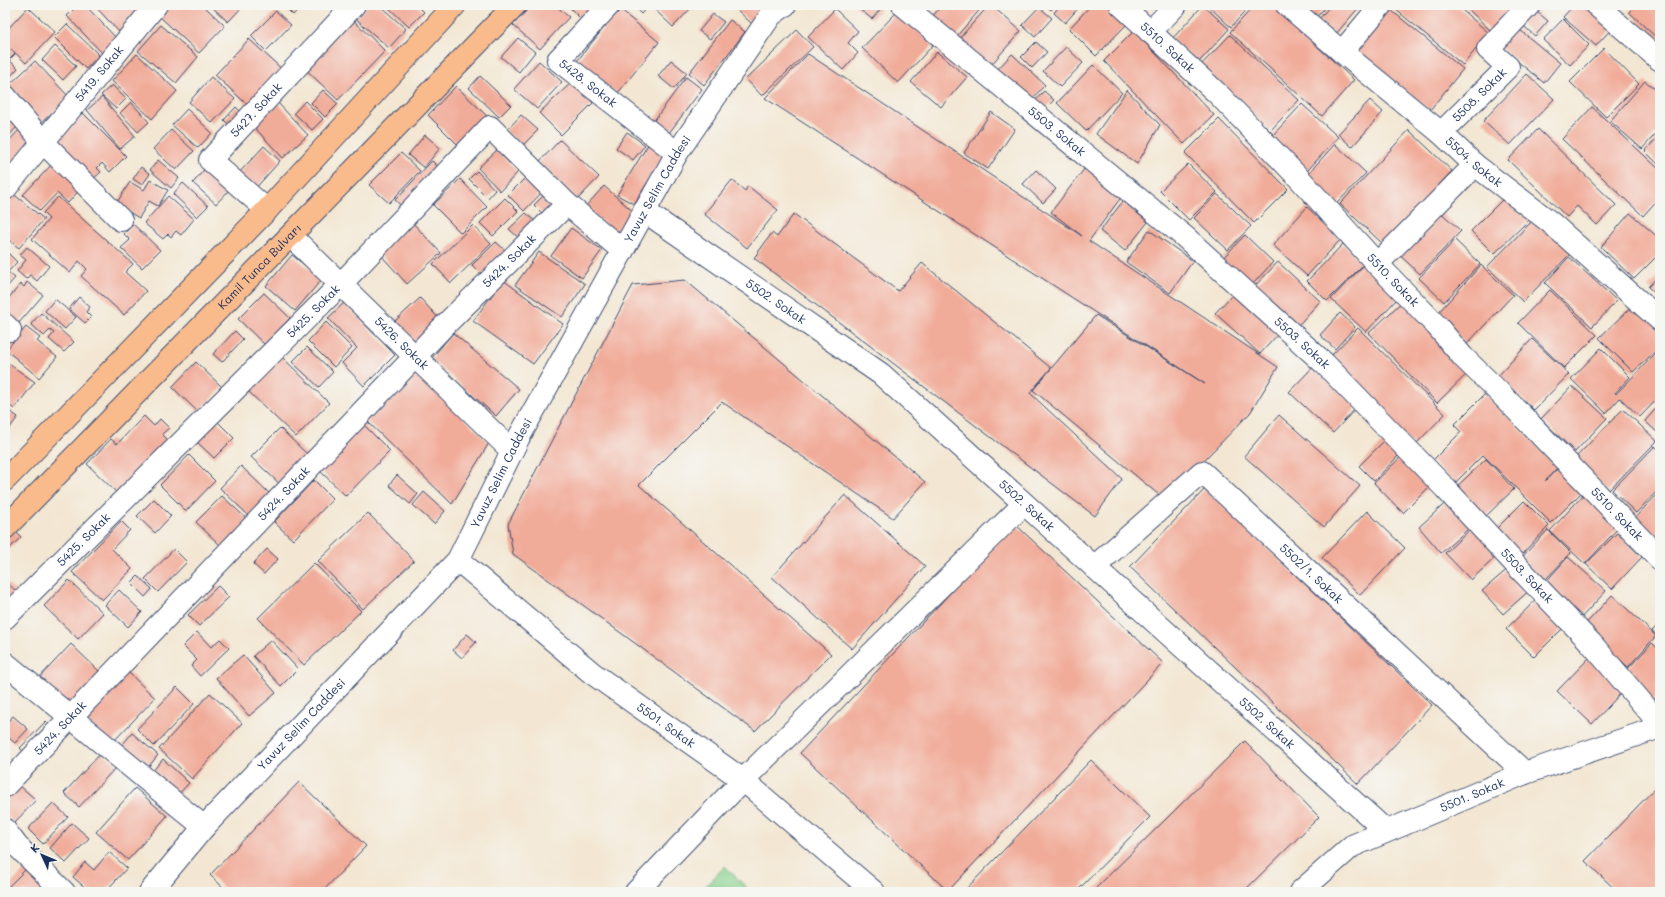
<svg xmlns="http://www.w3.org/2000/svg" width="1665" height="897" font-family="Mali,sans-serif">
<rect width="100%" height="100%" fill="#f6f6f2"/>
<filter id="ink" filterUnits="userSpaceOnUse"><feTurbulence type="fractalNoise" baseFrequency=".025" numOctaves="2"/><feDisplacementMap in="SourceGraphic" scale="8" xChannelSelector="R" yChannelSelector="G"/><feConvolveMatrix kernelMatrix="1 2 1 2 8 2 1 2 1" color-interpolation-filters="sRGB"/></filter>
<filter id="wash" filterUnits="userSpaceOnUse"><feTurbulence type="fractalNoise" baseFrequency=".012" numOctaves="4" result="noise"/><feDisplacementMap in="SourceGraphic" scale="16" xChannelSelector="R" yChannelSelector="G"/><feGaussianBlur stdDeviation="0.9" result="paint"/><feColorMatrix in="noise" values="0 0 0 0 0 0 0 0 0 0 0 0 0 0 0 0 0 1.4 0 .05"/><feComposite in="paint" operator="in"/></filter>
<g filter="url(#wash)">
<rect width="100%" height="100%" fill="#f3e7d3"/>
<!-- green -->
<path fill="#87d08d" stroke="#518076" d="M725 866 751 892H700Z"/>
<g id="blocks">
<!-- building -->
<path fill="#f1ab99" d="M78 5H85L118 40 103 54 67 16Z
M94 5H151L120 33Z
M170 5H203L225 26 199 53 159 16Z
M210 5H244L228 22Z
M283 5H303L293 15Z
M368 5H379L406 29 389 48 355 18Z
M386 5H417L424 12 409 27Z
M532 5H555L569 17 540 49 513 25Z
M567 5H604L586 24Z
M632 5H649L641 14Z
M653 5H694L673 27 652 7Z
M732 5H769L752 24Z
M854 5H884L872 19Z
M942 5H984L955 38 932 17Z
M989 5H991L1021 31 989 67 958 40Z
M1045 5H1056L1051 10Z
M1060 5H1081L1065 23 1054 13Z
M1091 5H1108L1128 23 1096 56 1069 29Z
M1203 5 1229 29 1198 63 1172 39Z
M1207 5H1251L1231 27Z
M1255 5H1272L1354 80 1322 116 1230 32Z
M1300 5H1327L1315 19Z
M1331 5H1361L1335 35 1318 20Z
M1398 5H1456L1489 33 1463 65 1395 9Z
M1464 5H1515L1493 33Z
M1574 5H1586L1612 28 1596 46 1563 17Z
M1636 5H1660V41L1629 12Z
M1386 6 1463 69 1430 110 1352 48Z
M1530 6 1548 21 1535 36 1518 21Z
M28 7 55 32 26 63 11 49 15 54 9 60 18 68 9 78 5 74V52L9 48 5 44V32Z
M1039 7 1052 18 1035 37 1022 25Z
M619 9 659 42 617 94 577 61Z
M835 9 858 31 848 43 858 53 843 70 808 37Z
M276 11 291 25 266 51 251 36Z
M897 12 933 45 898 83 862 48Z
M713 14 724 22 710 39 699 31Z
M349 16 385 51 338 100 301 65Z
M1563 19 1589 45 1570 65 1543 40Z
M730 20 745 32 704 85 689 73Z
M67 24 99 55 86 69 54 37Z
M161 25 198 57 176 83 138 51Z
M1515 26 1560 63 1544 83 1499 46Z
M797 30 813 47 762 96 746 79Z
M1134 31 1214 115 1184 144 1104 61Z
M1230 35 1299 100 1270 131 1200 66Z
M518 38 535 52 519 72 501 57Z
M249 39 285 72 251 108 215 75Z
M1036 42 1047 52 1032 68 1021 57Z
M55 46 76 66 63 80 42 60Z
M1066 47 1083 63 1060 87 1043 71Z
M1604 48 1639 84 1606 117 1570 82Z
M937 52 967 77 941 107 911 82Z
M137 54 177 91 152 119 112 81Z
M808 54 1082 236 1051 212 1085 168 1122 196 1089 241 1278 367 1250 413 1165 500 1033 390 1096 315 1205 384 765 98Z
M1012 54 1045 85 1028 103 995 72Z
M671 60 687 73 674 89 658 76Z
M35 61 69 97 41 123 8 86Z
M539 61 562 82 537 109 514 89Z
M1093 65 1122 93 1086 131 1057 103Z
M1527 74 1554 99 1510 145 1483 121Z
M480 76 511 105 499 117 469 88Z
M211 77 235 99 212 123 189 102Z
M686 77 702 89 669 133 653 122Z
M1645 81 1660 93V129L1642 149 1610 121Z
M572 82 593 103 561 135 539 113Z
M112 85 126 99 116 109 101 95Z
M456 86 487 116 458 145 428 115Z
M323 90 338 104 325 117 311 103Z
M1127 90 1160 125 1137 164 1096 134Z
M1044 91 1054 100 1040 114 1031 105Z
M102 97 135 136 120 149 87 110Z
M1370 100 1383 112 1352 147 1338 134Z
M305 101 323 119 312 130 294 113Z
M131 102 149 122 138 132 120 113Z
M278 103 308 135 283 158 253 126Z
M1302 104 1338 137 1307 171 1271 137Z
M236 107 245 116 232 128 224 120Z
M1592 107 1660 170V197L1643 216 1562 139Z
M187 109 212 133 198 148 172 125Z
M82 112 126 156 110 172 102 163 97 168 101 172 92 180 53 140Z
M991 112 1015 129 988 169 964 153Z
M5 113 18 126 5 140Z
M521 115 538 130 522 146 506 131Z
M1219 119 1288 189 1254 223 1185 153Z
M20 129 33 142 8 169 5 167V145Z
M1538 129 1616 205 1597 225 1577 206 1567 217 1508 160Z
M171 130 194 151 176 170 153 149Z
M1409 130 1452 171 1383 244 1340 204Z
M627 132 645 145 633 160 616 148Z
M425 135 440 148 424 168 408 155Z
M1660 135V166L1645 151Z
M560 140 599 177 577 200 538 163Z
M649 143 666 153 634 204 617 195Z
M1335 144 1366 173 1336 204 1306 176Z
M264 146 280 161 253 191 236 176Z
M497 150 518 172 500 191 478 168Z
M401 153 420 171 389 203 369 185Z
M158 160 179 178 171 188 150 170Z
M432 161 444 173 407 211 395 200Z
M54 162 81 188 68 203 57 193 40 211 23 195Z
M1188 164 1217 192 1189 220 1160 191Z
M207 166 232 187 216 204 193 183Z
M141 167 150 174 142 185 133 179Z
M1036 170 1056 189 1043 203 1023 184Z
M477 171 495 190 488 198 469 179Z
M528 175 543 191 524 211 508 195Z
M460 179 487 207 461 233 433 205Z
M150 180 168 190 158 206 149 201 139 218 116 204 130 182 144 190Z
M732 180 745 191 748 186 778 210 747 248 704 214Z
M183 183 208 206 197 217 173 194Z
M604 186 637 215 618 236 585 207Z
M11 192 44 219 19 248 5 237V199Z
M546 193 560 208 548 219 534 205Z
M1217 194 1251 226 1228 250 1194 218Z
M1508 194 1532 217 1494 254 1471 231Z
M168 196 194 219 181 235 176 231 171 237 168 234 163 239 144 223Z
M58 197 133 264 125 272 146 291 124 315 81 276 87 269 79 261 70 273 32 239 49 219 43 213Z
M505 198 518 211 493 236 480 223Z
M1123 201 1148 222 1125 251 1100 231Z
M1307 207 1341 239 1307 276 1273 245Z
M1437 209 1461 231 1420 274 1396 252Z
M526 213 536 222 519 238 509 229Z
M1630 213 1660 239V253L1634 279 1601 247Z
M794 214 898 291 922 263 1051 368 1030 393 1122 479 1095 516 754 258 772 233 777 237Z
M1536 217 1572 252 1523 302 1487 267Z
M411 221 441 253 407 284 378 252Z
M133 224 160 250 142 268 121 248 130 240 124 234Z
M473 225 491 244 451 283 433 264Z
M571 228 602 250 582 278 551 256Z
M1149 230 1193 261 1170 293 1126 262Z
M1245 235 1273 262 1251 286 1222 259Z
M1455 240 1480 264 1444 302 1419 278Z
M496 242 506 251 482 275 472 265Z
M1343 244 1364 264 1327 301 1307 281Z
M27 247 49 266 37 281 30 275 26 279 17 271 26 260 20 255Z
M5 250 17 262 8 272 15 278 5 289Z
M539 252 585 284 562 317 515 285Z
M292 255 322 279 295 311 266 286Z
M1569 257 1617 301 1592 327 1545 283Z
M1278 262 1320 301 1295 329 1252 289Z
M1364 265 1398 298 1366 332 1331 299Z
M1481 265 1513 295 1467 344 1436 315Z
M1660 274V298L1648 287Z
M503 280 563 324 533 364 473 321Z
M685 280 925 482 893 518 722 402 639 485 831 654 755 731 513 554 508 524 633 285Z
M27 282 43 295 18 324 5 313V302L21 284 24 287Z
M1237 290 1281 331 1260 354 1215 313Z
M1550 290 1597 335 1564 368 1518 323Z
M264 293 290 318 265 345 238 319Z
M79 297 90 307 86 312 91 317 85 323 69 309Z
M420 298 444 324 417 348 394 322Z
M55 299 76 317 65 329 45 311Z
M1405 299 1472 369 1437 403 1369 333Z
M1636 302 1660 326V347L1633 372 1599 338Z
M344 303 395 355 364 386 342 363 357 348 328 318Z
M41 313 74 342 64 352 49 339 54 333 50 330 44 336 31 324Z
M1340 313 1355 327 1335 349 1320 335Z
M326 322 352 348 334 367 308 341Z
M26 327 40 338 37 341 57 357 39 378 6 350Z
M1358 328 1445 414 1414 446 1327 360Z
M235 331 243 339 222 362 213 354Z
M453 333 519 389 496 416 431 359Z
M1532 339 1569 374 1534 410 1498 376Z
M307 347 333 372 319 387 292 362Z
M1601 348 1630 377 1615 393 1616 394 1659 350 1660 351V396L1640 417 1620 398 1606 413 1571 379Z
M281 356 329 403 296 437 248 391Z
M6 362 35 382 14 409 5 402Z
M196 362 222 387 198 412 172 387Z
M1314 366 1357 407 1333 433 1289 392Z
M415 369 489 443 452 504 365 419Z
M1572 386 1607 418 1575 452 1541 419Z
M1485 394 1558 467 1545 481 1560 466 1584 490 1551 523 1483 455 1454 484 1432 461 1461 432 1454 425Z
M1660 404V435L1645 421Z
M5 408 18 417 5 434Z
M1623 409 1657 441 1608 491 1575 458Z
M1279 415 1360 486 1324 527 1244 456Z
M144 416 154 426 160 419 169 428 162 434 170 442 119 495 87 464 111 439 117 444Z
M216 420 234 438 214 458 196 441Z
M362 423 390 451 346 496 318 469Z
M280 428 311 458 283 487 251 457Z
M1389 436 1404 450 1374 481 1359 466Z
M1655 446 1660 451V488L1636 513 1612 490Z
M1407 451 1436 480 1403 513 1374 483Z
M189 455 215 481 186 511 160 485Z
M1486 459 1514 489 1482 520 1453 490Z
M241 466 271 495 250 517 220 488Z
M397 475 418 494 410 504 389 485Z
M314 480 333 499 293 540 274 522Z
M1205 489 1432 705 1358 784 1130 567Z
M1660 491V552L1630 523Z
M424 492 445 511 434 524 413 505Z
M1586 492 1621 525 1585 564 1550 531Z
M845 495 925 566 852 649 772 577Z
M222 496 249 521 223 548 196 522Z
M1451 498 1474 524 1441 553 1419 527Z
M154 499 171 516 155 533 137 516Z
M1524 501 1549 526 1520 556 1494 531Z
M1367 511 1405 548 1360 595 1322 558Z
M368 513 414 561 363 609 318 561Z
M121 521 130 530 112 549 132 569 102 600 72 572Z
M1015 524 1163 663 948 891 800 753Z
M1473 527 1499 554 1471 580 1445 553Z
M13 529 21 537 9 549 5 545V537Z
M1548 530 1571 553 1543 582 1520 559Z
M1617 533 1642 557 1612 589 1586 564Z
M174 549 187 562 158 592 145 579Z
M267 549 278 559 264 574 253 564Z
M1568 557 1606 591 1579 620 1542 586Z
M314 563 361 611 304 665 258 618Z
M1511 566 1531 589 1503 614 1482 591Z
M138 576 152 589 145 597 131 583Z
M69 580 103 613 78 639 44 606Z
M5 581 16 591 5 602Z
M218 586 229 597 199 626 188 615Z
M119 590 142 612 128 627 105 605Z
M1612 595 1656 636 1628 667 1584 626Z
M1540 596 1567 624 1534 657 1506 629Z
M1660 623V638L1652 631Z
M197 632 211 647 220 639 229 648 200 676 191 666 197 660 183 646Z
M467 634 476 642 462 658 453 650Z
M271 640 298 669 281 686 253 656Z
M1652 643 1660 650V693L1653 701 1623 674Z
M71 644 102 674 68 711 36 681Z
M243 655 276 693 249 716 216 678Z
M1589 658 1623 691 1592 724 1557 691Z
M126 670 155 698 111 744 82 716Z
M177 687 194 704 154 746 137 729Z
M210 693 242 723 192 779 159 749Z
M13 716 28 729 15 743 5 735V725Z
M46 721 54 729 28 757 20 748Z
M132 733 158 755 145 771 119 749Z
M1245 741 1319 817 1243 892H1092Z
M102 752 118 765 79 807 64 793Z
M163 759 189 783 176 797 151 773Z
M1091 760 1150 817 1076 892H965L964 891Z
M299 782 366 846 322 892H228L210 875Z
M1660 783V892H1618L1585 861Z
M19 785 36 800 14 823 5 814V800Z
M135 788 167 816 128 860 96 832Z
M53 803 68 817 43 844 28 829Z
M72 823 89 838 66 863 50 848Z
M109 852 127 868 105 892H90L73 877 85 862 94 870Z
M26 869 50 892H5V890Z"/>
</g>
</g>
<g filter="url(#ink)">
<use href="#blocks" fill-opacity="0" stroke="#3b4b70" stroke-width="1"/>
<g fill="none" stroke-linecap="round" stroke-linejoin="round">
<!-- minor casing -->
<g stroke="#3b4b70" stroke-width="24">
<g id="minor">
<path id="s1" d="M609 5 558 60 677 153"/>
<path id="s2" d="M903 5 1185 237 1325 364 1445 488 1519 568 1591 643 1660 724"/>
<path id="s3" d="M1121 5 1218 94 1298 177 1377 264 1437 326 1463 357 1502 395 1660 559"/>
<path id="s4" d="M1287 5 1342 52 1441 133 1475 165 1550 222 1660 320"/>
<path d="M1596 5 1660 60"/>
<path d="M1150 32 1176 5"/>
<path d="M1342 52 1381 5"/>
<path d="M5 96 43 142 121 220"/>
<path id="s5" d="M1441 133 1508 67 1488 49 1529 5"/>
<path id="s6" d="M5 189 43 142 156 5"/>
<path id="s7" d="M267 210 210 160 354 5"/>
<path id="s8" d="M644 211 881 374 1386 831"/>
<path id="s9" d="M291 236 512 451"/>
<path d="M1377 264 1475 165"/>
<path d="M5 325 10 330"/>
<path id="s10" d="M458 560 592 673 743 780 874 892"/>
<path id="s11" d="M1094 567 1202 472 1525 773"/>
<path id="s12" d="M5 618 341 284 490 127 567 204 622 250"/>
<path d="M5 663 204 827"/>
<path id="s13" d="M5 786 445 325 567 204"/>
<path d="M5 830 17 846 64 892"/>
<path id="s14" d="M150 892 204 827 458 560 518 439 677 153 771 15 785 5"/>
<path d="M636 892 743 780 1024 504"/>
<path id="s15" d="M1300 892 1352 846 1525 773 1660 727"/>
</g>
</g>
<!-- major casing -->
<g stroke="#3b4b70" stroke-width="24">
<g id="major">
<path d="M5 480 267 210 455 5"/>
<path id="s16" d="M5 528 515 5"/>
</g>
</g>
<!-- minor -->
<use href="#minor" stroke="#fff" stroke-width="22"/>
<!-- major -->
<use href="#major" stroke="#fabb8c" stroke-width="22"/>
</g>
</g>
<g text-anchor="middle" stroke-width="3.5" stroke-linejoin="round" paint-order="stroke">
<!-- street labels -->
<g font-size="12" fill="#1b2f5e" stroke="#f6f6f2">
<text dy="4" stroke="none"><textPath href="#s3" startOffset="63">5510. Sokak</textPath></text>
<text dy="4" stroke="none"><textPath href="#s6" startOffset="149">5419. Sokak</textPath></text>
<text dy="4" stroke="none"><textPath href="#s1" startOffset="113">5428. Sokak</textPath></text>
<text dy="4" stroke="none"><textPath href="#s5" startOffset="54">5508. Sokak</textPath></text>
<text dy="4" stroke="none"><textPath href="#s7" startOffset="144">5427. Sokak</textPath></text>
<text dy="4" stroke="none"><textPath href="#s2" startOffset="199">5503. Sokak</textPath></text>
<text dy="4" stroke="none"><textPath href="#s4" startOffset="244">5504. Sokak</textPath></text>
<text dy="4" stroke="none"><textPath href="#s14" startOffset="874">Yavuz Selim Caddesi</textPath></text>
<text dy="4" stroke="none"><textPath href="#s13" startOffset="728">5424. Sokak</textPath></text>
<text dy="4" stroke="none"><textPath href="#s16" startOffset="365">Kamil Tunca Bulvarı</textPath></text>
<text dy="4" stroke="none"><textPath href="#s3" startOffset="387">5510. Sokak</textPath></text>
<text dy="4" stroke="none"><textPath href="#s8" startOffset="160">5502. Sokak</textPath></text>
<text dy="4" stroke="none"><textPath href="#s12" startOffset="435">5425. Sokak</textPath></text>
<text dy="4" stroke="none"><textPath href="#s9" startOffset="154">5426. Sokak</textPath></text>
<text dy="4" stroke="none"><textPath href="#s2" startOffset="523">5503. Sokak</textPath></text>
<text dy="4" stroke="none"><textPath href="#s14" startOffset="550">Yavuz Selim Caddesi</textPath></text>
<text dy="4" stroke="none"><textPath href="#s13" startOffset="404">5424. Sokak</textPath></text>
<text dy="4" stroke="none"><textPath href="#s8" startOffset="484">5502. Sokak</textPath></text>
<text dy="4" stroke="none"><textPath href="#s3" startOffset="711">5510. Sokak</textPath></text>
<text dy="4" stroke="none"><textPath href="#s12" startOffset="111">5425. Sokak</textPath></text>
<text dy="4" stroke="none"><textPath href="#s11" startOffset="293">5502/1. Sokak</textPath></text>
<text dy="4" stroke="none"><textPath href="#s2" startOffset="847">5503. Sokak</textPath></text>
<text dy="4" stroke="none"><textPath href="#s8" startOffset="808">5502. Sokak</textPath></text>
<text dy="4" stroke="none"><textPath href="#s14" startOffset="226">Yavuz Selim Caddesi</textPath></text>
<text dy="4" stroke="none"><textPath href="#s10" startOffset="266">5501. Sokak</textPath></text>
<text dy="4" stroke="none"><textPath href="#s13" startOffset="80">5424. Sokak</textPath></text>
<text dy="4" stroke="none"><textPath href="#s15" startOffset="200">5501. Sokak</textPath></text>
</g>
</g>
<!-- margin -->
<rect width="1665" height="897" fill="none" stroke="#f6f6f2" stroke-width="20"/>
<!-- north arrow -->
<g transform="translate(42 855) rotate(314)" stroke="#f6f6f2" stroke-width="3" paint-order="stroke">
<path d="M0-3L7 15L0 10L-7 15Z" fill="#1b2f5e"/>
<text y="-6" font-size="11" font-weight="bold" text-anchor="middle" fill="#1b2f5e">K</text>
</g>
</svg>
